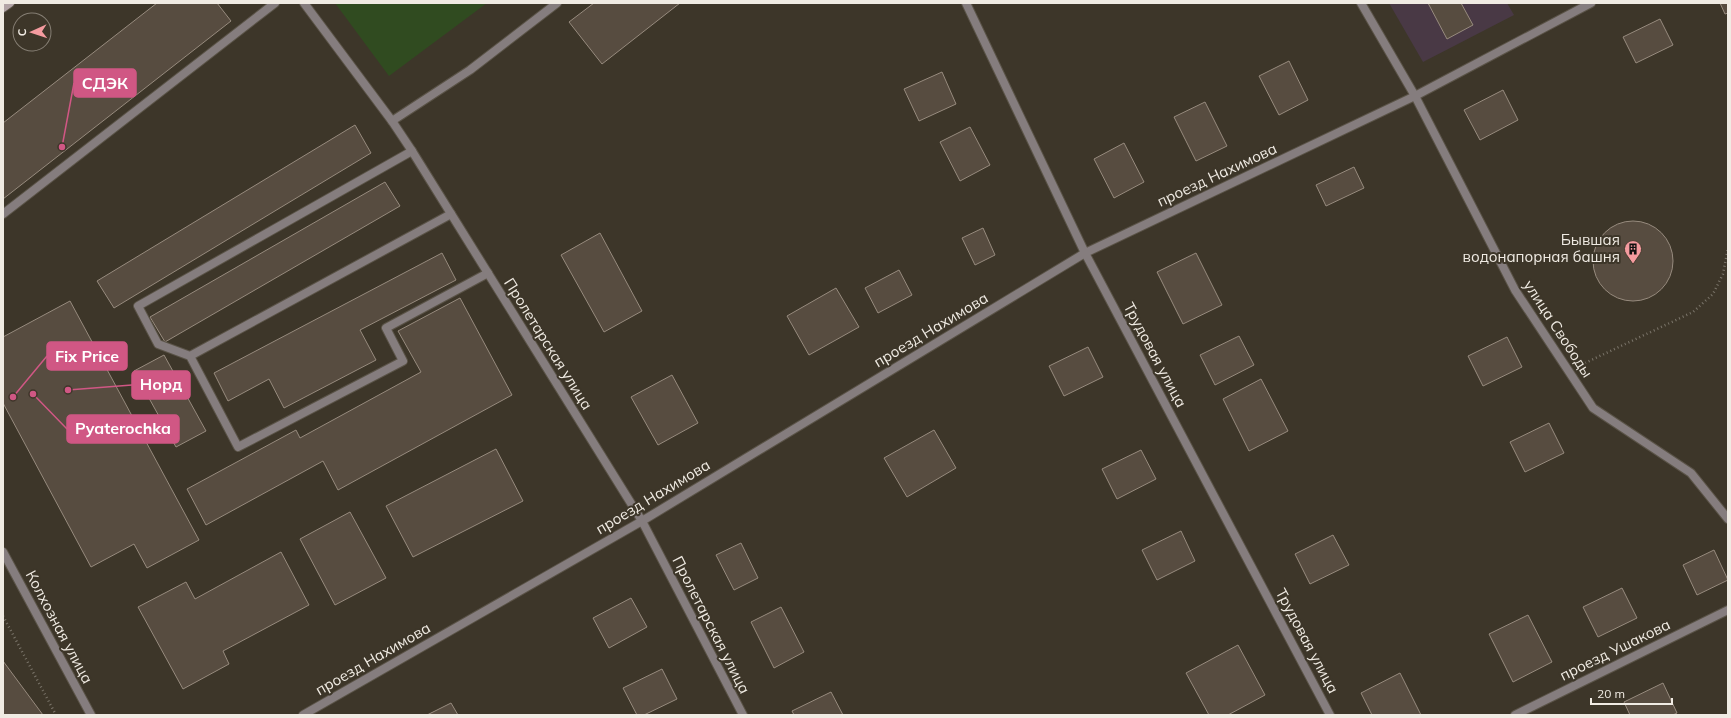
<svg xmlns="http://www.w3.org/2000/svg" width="1731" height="718" font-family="Mulish,sans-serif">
<rect width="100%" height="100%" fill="#3d3629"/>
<!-- commercial -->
<path fill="#493945" d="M1389 3H1507L1514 15 1423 62Z"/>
<!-- green -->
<path fill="#304b20" d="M335 3H487L389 76Z"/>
<!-- building -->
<path fill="#574c40" stroke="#978b7e" d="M157 3H217L231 21 3 199V123Z
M594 3H680L602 64 569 22Z
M1428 3H1461L1473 25 1447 39Z
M1720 3H1728V13L1725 14Z
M1660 19 1673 45 1636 63 1623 37Z
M1289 61 1308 100 1279 115 1259 76Z
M942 72 956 104 919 121 904 89Z
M1503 90 1518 120 1480 140 1464 110Z
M1205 102 1227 146 1196 161 1174 117Z
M355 125 371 153 114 308 97 281Z
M970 127 990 165 960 181 940 142Z
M1124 143 1144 182 1114 198 1094 159Z
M1354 167 1364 188 1326 206 1316 185Z
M385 182 400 206 165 342 150 317Z
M1593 261a40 40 0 1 1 80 0a40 40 0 1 1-80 0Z
M983 228 995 255 975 265 962 238Z
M600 233 642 311 604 332 561 255Z
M442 253 456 280 360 330 376 360 284 408 269 379 228 401 214 373Z
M1196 253 1222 305 1183 324 1157 272Z
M899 270 912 295 878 313 865 288Z
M836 288 859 327 809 355 787 316Z
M460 298 512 395 338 490 323 461 206 525 187 489 296 430 300 438 421 372 398 331Z
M70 301 199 540 147 568 134 544 91 567 3 403V337Z
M1239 336 1254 365 1215 385 1200 355Z
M1507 337 1522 367 1483 386 1468 356Z
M1088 347 1103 377 1064 396 1049 366Z
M164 355 206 431 176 447 134 371Z
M672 375 698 423 658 445 631 397Z
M1261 379 1288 431 1249 451 1223 399Z
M1549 423 1564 453 1525 472 1510 442Z
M934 430 956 468 907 497 884 458Z
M496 449 523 501 413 557 386 506Z
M1141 450 1156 479 1117 499 1102 469Z
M350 512 386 578 335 605 300 539Z
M1181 531 1195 561 1157 580 1142 550Z
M1333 535 1349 565 1310 584 1295 554Z
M741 543 758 578 734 590 716 555Z
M1714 550 1728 580 1697 595 1683 565Z
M281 552 309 605 223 651 229 664 183 689 138 607 186 582 195 599Z
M1622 588 1637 618 1598 637 1583 607Z
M631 598 647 627 609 648 593 618Z
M781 607 804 652 774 668 751 622Z
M1528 615 1552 662 1513 682 1489 634Z
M1238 645 1265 695 1228 715H1209L1186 673Z
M3 661 43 715H3Z
M662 669 677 699 644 715H637L623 688Z
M1400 673 1421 715H1372L1361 693Z
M1663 683 1677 713 1673 715H1630L1624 702Z
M831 692 843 715H794L792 711Z
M451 703 458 715H427Z"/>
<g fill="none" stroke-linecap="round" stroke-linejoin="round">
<!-- service casing -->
<g stroke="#5a5347" stroke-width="10">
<path id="service" d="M392 121 470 70 557 3
M3 214 275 3
M451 214 190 356 238 447 403 361 386 328 488 273
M190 356 158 344 138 306 412 151"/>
</g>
<!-- minor casing -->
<g stroke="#5a5347" stroke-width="10">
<path id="minor" d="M304 3 392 121 412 151 642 521 743 715
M966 3 1085 253 1330 715
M1361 3 1415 96 1515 290 1593 408 1691 473 1728 519
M3 552 91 715
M303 715 642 521 1085 253 1415 96 1591 3
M1515 715 1728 610"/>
</g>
<!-- secondary casing -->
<g stroke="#5a5347" stroke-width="10">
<path id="secondary" d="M3 8 10 3"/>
</g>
<!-- path -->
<path stroke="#7b756a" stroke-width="2.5" stroke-dasharray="1 3" stroke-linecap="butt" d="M1585 363 1693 312 1713 294 1723 274 1728 248
M3 616 56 715"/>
<!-- service -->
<use href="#service" stroke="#857d7e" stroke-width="8"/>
<!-- minor -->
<use href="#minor" stroke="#857d7e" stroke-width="8"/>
<!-- secondary -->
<use href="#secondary" stroke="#b2a4a6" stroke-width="8"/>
</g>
<!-- icons -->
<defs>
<g id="building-pin" transform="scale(0.9)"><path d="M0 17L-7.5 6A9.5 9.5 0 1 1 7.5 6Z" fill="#f49b9f" stroke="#3d3629"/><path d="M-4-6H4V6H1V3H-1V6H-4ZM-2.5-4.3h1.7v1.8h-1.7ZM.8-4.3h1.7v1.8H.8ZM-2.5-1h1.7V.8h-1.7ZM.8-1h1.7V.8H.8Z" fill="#111"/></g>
</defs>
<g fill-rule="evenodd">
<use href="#building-pin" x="1633" y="249"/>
</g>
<g text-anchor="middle" stroke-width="4" stroke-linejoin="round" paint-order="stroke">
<!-- street labels -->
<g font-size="15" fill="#f0ebe3" stroke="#3d3629">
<text transform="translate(1217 175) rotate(-25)" y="5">проезд Нахимова</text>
<text transform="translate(1558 329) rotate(57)" y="5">улица Свободы</text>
<text transform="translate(931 330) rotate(-31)" y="5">проезд Нахимова</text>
<text transform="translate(548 344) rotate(58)" y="5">Пролетарская улица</text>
<text transform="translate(1155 355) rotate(62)" y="5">Трудовая улица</text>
<text transform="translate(653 497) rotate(-31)" y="5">проезд Нахимова</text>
<text transform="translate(711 625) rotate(63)" y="5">Пролетарская улица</text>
<text transform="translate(59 627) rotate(62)" y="5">Колхозная улица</text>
<text transform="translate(1307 641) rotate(62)" y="5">Трудовая улица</text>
<text transform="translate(1615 650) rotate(-26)" y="5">проезд Ушакова</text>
<text transform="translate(373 659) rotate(-30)" y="5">проезд Нахимова</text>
</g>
<!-- poi labels -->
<g font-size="15" fill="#f0ebe3" stroke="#3d3629" text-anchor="end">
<text x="1620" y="245">Бывшая<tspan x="1620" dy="17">водонапорная башня</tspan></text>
</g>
</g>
<!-- callouts -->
<path fill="none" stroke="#d05784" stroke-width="1.5" d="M62 147L74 83M13 397L47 356M68 390L132 385M33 394L67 429"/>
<g fill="#d05784" stroke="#3d3629" stroke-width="1.5">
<circle cx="62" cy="147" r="4"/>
<circle cx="13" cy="397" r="4"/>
<circle cx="68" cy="390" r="4"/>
<circle cx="33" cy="394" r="4"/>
</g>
<g fill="#d05784" stroke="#d05784" stroke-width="1.5">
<rect x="74" y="69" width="62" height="28" rx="4"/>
<rect x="47" y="342" width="80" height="28" rx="4"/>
<rect x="132" y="371" width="58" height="28" rx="4"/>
<rect x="67" y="415" width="112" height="28" rx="4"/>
</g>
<g font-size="16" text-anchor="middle" font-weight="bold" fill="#fff">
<text x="105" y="89">СДЭК</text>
<text x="87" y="362">Fix Price</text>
<text x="161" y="390">Норд</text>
<text x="123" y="434">Pyaterochka</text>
</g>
<!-- border -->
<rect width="1731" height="718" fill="none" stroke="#f0ebe3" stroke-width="8"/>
<!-- north arrow -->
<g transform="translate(32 32) rotate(267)"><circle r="19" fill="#3d3629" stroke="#857e73"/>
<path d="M0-3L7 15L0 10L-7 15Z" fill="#f49b9f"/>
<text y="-6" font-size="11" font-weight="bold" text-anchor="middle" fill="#f0ebe3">С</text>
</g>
<!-- scale -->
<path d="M1591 698v6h81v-6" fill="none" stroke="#f0ebe3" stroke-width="2"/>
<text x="1597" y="698" font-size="12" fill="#f0ebe3" stroke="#3d3629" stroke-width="3" paint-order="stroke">20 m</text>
</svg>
